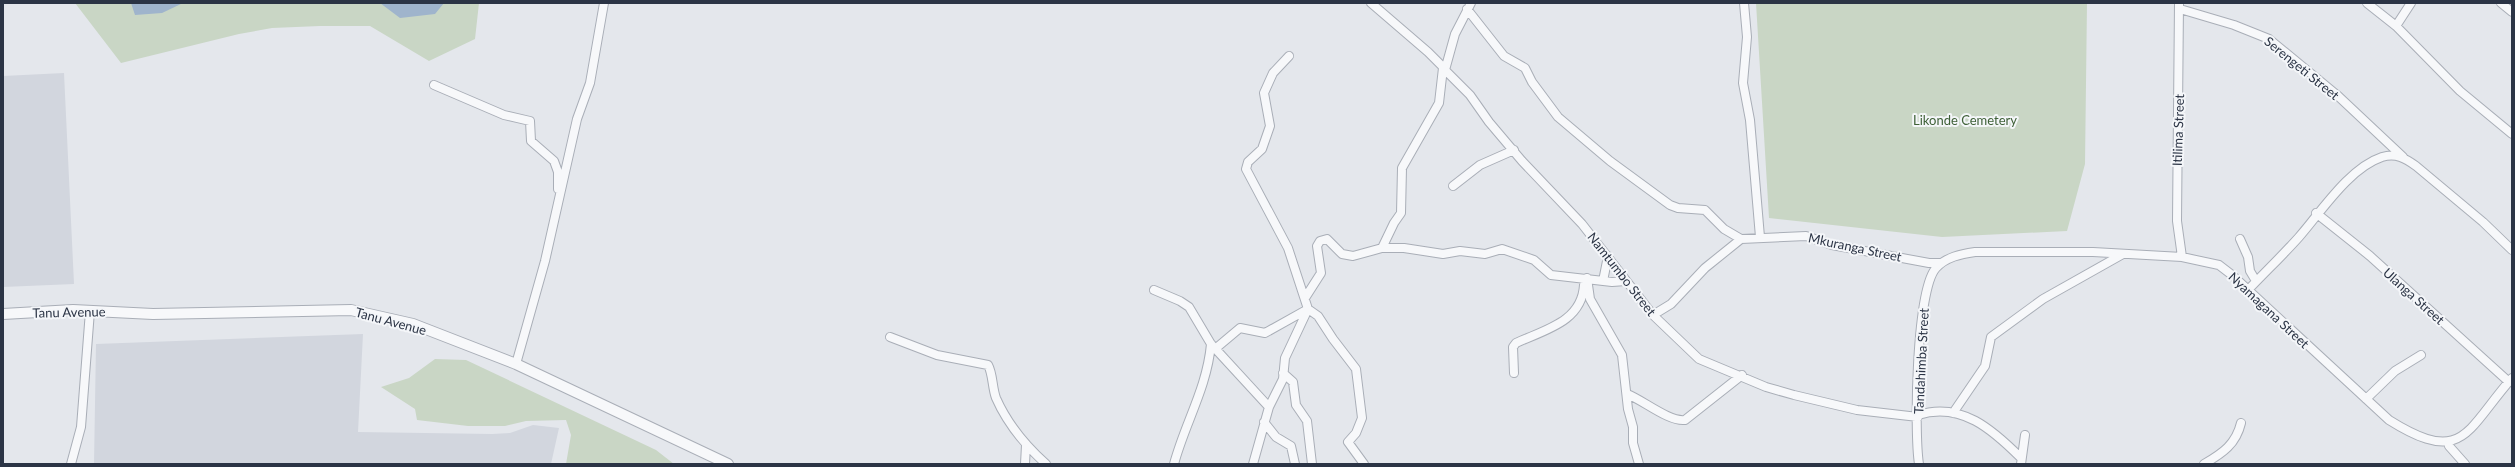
<svg xmlns="http://www.w3.org/2000/svg" width="2515" height="467" font-family="Lato,sans-serif">
<rect width="100%" height="100%" fill="#e4e7ec"/>
<!-- built -->
<path fill="#d2d6de" d="M64 73 74 284 3 287V76Z
M363 334 358 432 492 434 510 433 533 425 559 428 551 464H94L96 344Z"/>
<!-- green -->
<path fill="#c9d6c5" d="M75 3H479L475 39 429 61 370 26H320L272 28 239 34 121 63Z
M1756 3H2087L2085 164 2067 231 1942 237 1769 218Z
M435 359 466 360 656 450 674 464H566L571 435 566 420 526 421 505 426H468L417 420 415 409 381 387 409 378Z"/>
<!-- water -->
<path fill="#9fb4cc" d="M131 3H183L162 13 135 15Z
M380 3H444L435 14 400 18Z"/>
<g fill="none" stroke-linecap="round" stroke-linejoin="round">
<!-- minor casing -->
<g stroke="#a9aeb7" stroke-width="10">
<path id="minor" d="M1371 3 1428 52 1445 69
M1471 3 1455 34 1445 70 1470 95 1489 122 1522 161 1582 224 1653 315 1699 359 1766 387 1794 395 1857 410 1918 417
M1744 3 1747 37 1743 83 1750 120 1760 237
M2179 3 2177 221 2182 257
M2367 3 2396 26 2460 91 2512 134
M2501 3 2512 12
M1467 9 1504 56 1525 68 1532 82 1558 117 1610 161 1670 205 1678 208 1705 210 1724 229 1741 239
M2180 9 2234 25 2269 39 2337 95 2403 157
M2396 26 2411 3
M434 85 504 115 530 121 531 141 554 161 558 172V189
M1453 186 1480 165 1514 150
M2316 213 2370 256 2509 382
M2240 239 2248 257 2250 271 2256 281
M1382 248H1404L1443 254 1460 251 1485 254 1502 249 1534 260 1551 275 1612 282 1626 281
M1587 278 1590 299 1622 355 1628 409 1633 427V443L1639 464
M1603 281 1608 256
M1154 290 1180 301 1189 307 1211 344 1269 407
M2248 290C2265 272 2283 255 2299 237 2321 212 2349 168 2382 157 2396 153 2405 158 2416 166L2483 222 2512 250
M1305 298 1321 273 1317 246 1320 241 1327 239 1342 254 1353 256 1382 248 1394 223 1401 213 1402 168 1439 103 1443 68
M1653 315 1671 304 1705 268 1741 239 1806 236 1832 245 1929 263H1941
M890 337 937 355 988 365C993 374 992 387 996 398 1007 423 1026 446 1046 464
M1215 349 1240 328 1265 333 1308 309 1318 316 1333 339 1356 369 1362 418 1356 433 1348 442 1364 464
M516 364 545 261 577 119 590 83 604 3
M1283 373 1293 382 1296 405 1307 421 1312 464
M1514 373 1513 347 1516 343C1544 330 1582 322 1584 285
M1627 394C1643 400 1669 422 1685 420L1742 375
M2366 399 2395 371 2421 355
M1953 413 1985 366 1991 337 2043 299 2123 254
M1918 415C1961 401 1993 430 2021 458
M1264 422 1276 437 1291 446 1295 464
M2449 446 2465 464
M71 464 81 427 90 311
M1025 464 1026 445
M1174 464C1185 423 1207 388 1211 344
M1253 464 1269 407 1283 379 1285 358 1308 309 1288 248 1246 169 1248 162 1262 149 1270 126 1264 93 1273 73 1289 56
M1919 464C1914 432 1916 290 1936 268 1946 257 1961 254 1975 252H2093L2182 257 2219 265 2232 275 2389 420C2464 467 2466 430 2512 378
M2021 464 2025 435
M2204 464C2223 453 2236 444 2241 423"/>
</g>
<!-- tertiary casing -->
<g stroke="#a9aeb7" stroke-width="12">
<path id="tertiary" d="M3 314 73 310 153 314 351 310 413 324 516 364 728 464"/>
</g>
<!-- minor -->
<use href="#minor" stroke="#f7f8fa" stroke-width="8"/>
<!-- tertiary -->
<use href="#tertiary" stroke="#f7f8fa" stroke-width="10"/>
</g>
<g text-anchor="middle" stroke-width="4" stroke-linejoin="round" paint-order="stroke">
<!-- street labels -->
<g font-size="13" fill="#2b3445" stroke="#f4f6f9">
<text transform="translate(2302 68) rotate(39)" y="5">Serengeti Street</text>
<text transform="translate(2178 130) rotate(-88)" y="5">Itilima Street</text>
<text transform="translate(1855 247) rotate(12)" y="5">Mkuranga Street</text>
<text transform="translate(1622 274) rotate(52)" y="5">Namtumbo Street</text>
<text transform="translate(2414 296) rotate(42)" y="5">Ulanga Street</text>
<text transform="translate(2269 310) rotate(43)" y="5">Nyamagana Street</text>
<text transform="translate(69 312) rotate(-1)" y="5">Tanu Avenue</text>
<text transform="translate(391 321) rotate(15)" y="5">Tanu Avenue</text>
<text transform="translate(1921 361) rotate(-87)" y="5">Tandahimba Street</text>
</g>
<!-- park labels -->
<g font-size="13" fill="#3f6138" stroke="#f4f6f9">
<text x="1965" y="125">Likonde Cemetery</text>
</g>
</g>
<!-- border -->
<rect width="2515" height="467" fill="none" stroke="#2b3445" stroke-width="8"/>
</svg>
